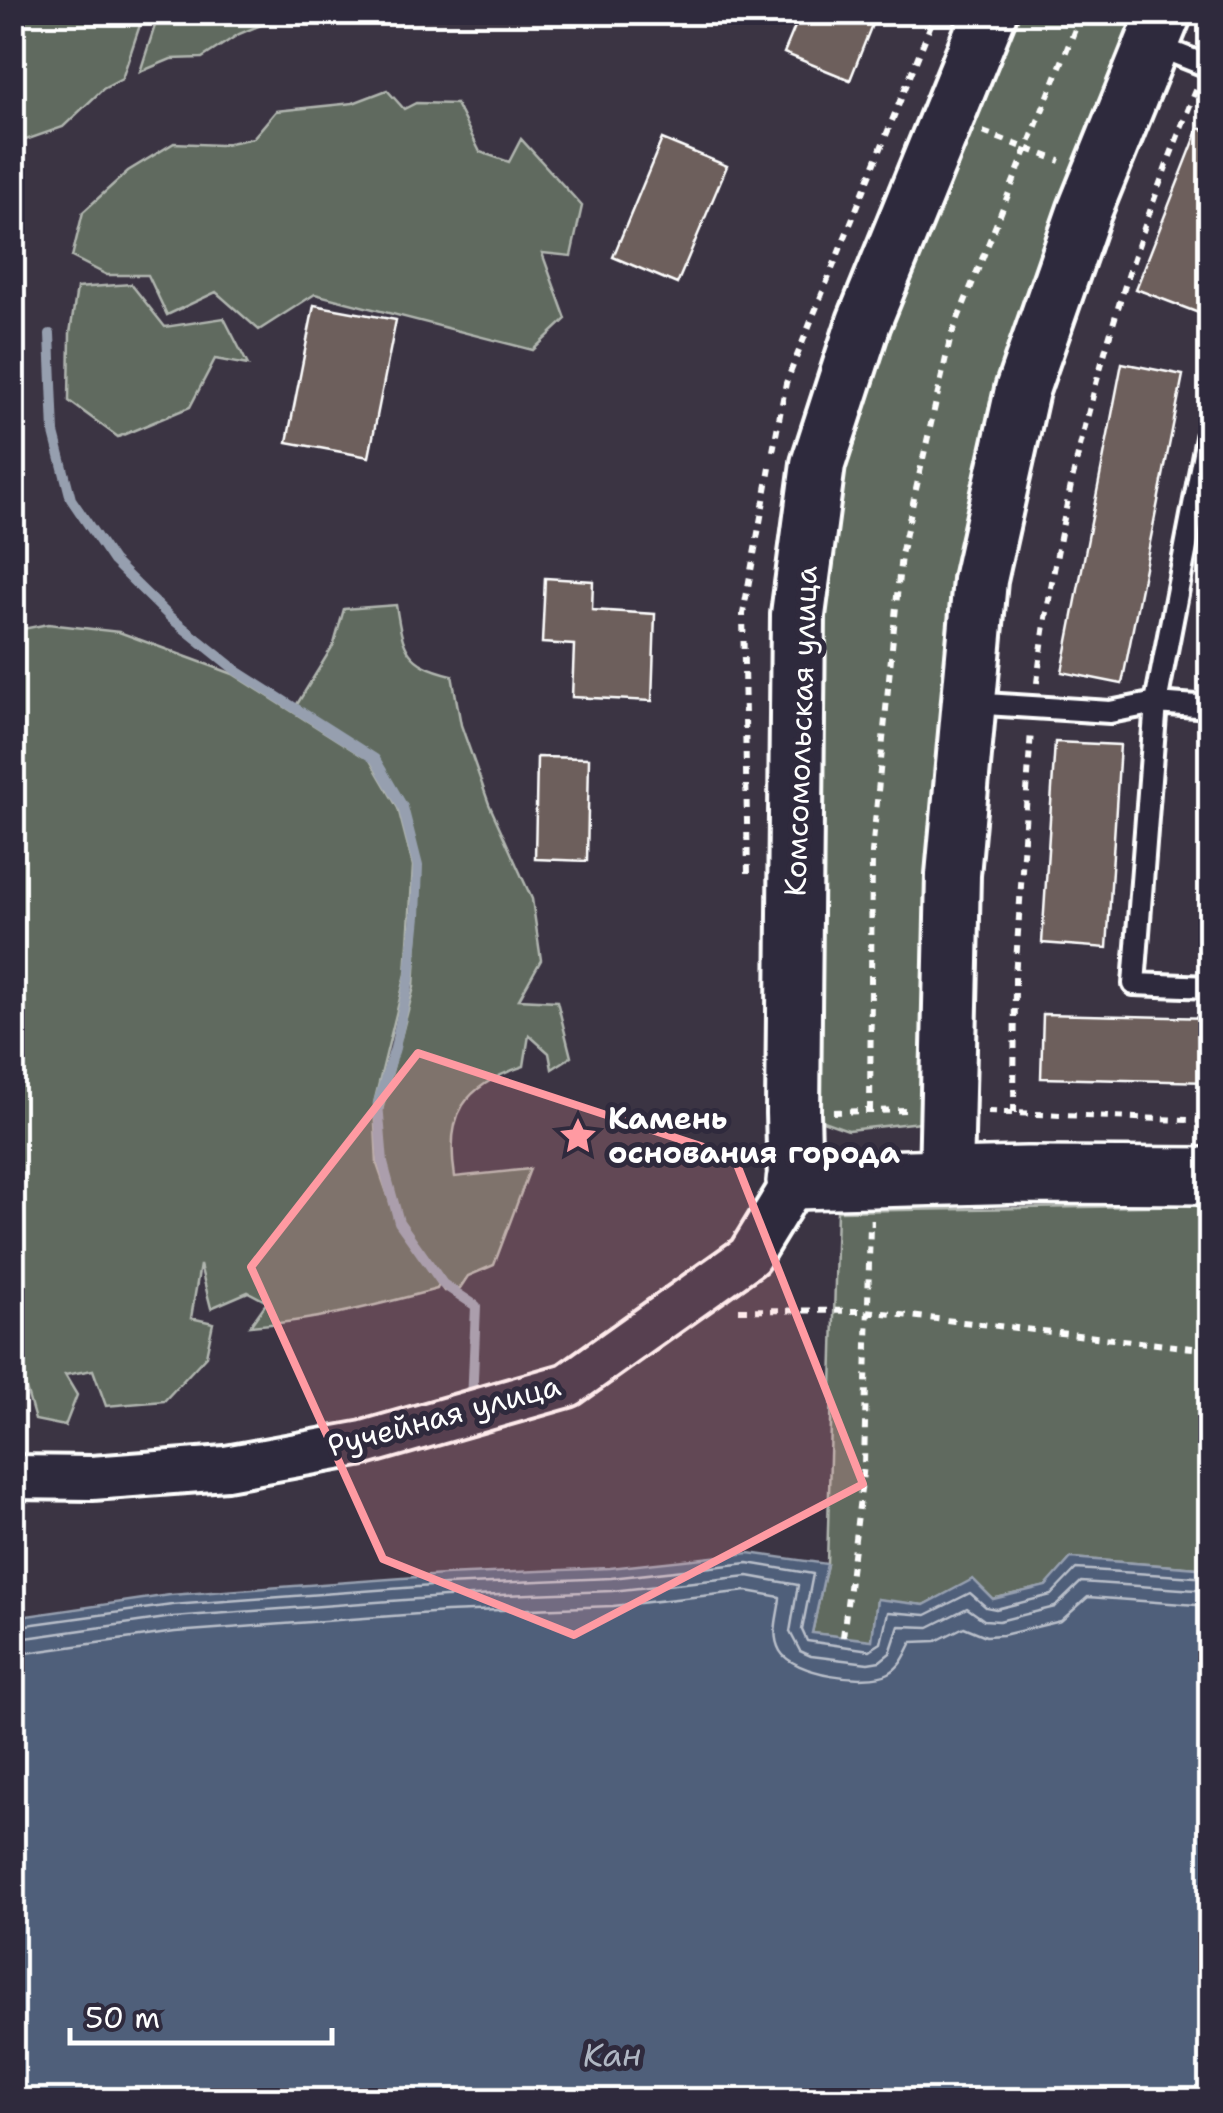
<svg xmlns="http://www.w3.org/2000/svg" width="1223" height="2113" font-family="'Shantell Sans',sans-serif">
<rect width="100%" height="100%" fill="#3b3443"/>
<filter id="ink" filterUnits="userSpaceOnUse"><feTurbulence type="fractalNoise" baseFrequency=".01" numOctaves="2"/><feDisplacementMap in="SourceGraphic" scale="20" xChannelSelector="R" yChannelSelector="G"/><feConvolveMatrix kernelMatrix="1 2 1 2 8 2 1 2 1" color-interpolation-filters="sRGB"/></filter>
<g filter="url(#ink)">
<!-- green -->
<path fill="#606b5f" stroke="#b0b5af" stroke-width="2.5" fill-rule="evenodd" d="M13 12H144V13L122 79 103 89 63 127 20 142 22 108 13 81Z
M159 13V12L290 13 239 34 202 58 171 59 140 72Z
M1009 13H1139L1004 363 929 1121 848 1130 820 1120 819 1093 820 742 828 556 854 411Z
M387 90 404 109 416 103 456 104 480 152 509 162 521 139 582 206 571 256 542 253 566 319 533 350 315 294 259 330 216 292 167 315 148 275H107L72 257 83 212 128 171 174 143 220 145 253 138 276 111 353 103Z
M131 284 165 327 224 318 248 365 215 359 190 407 118 437 69 401 70 333 77 288Z
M396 605C403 649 405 664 452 675L461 725 489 804 532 899 541 960 519 999 557 1001 571 1057 552 1069 549 1053 529 1035 524 1066C463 1086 445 1114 455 1177L530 1169 494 1265 468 1276 460 1288 444 1291 439 1284 437 1289C375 1306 314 1321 250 1326L267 1302 248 1292 211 1308 200 1265 191 1318 213 1323 206 1356 164 1401 106 1406 93 1370 65 1375 77 1395 65 1426 35 1420 19 1364 12 1359 13 631 48 624 119 632 233 674 364 757 296 706 334 644 344 609ZM371 762 378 766 406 815 421 876 414 987 381 1114 385 1173 399 1227 377 1164 374 1103 406 974 413 866 398 808Z
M1210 1205V1569L1071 1558 1047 1586 992 1599 973 1580 924 1605 877 1600 872 1641 812 1633 827 1564 837 1211Z"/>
<!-- water -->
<path fill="#505f7a" stroke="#969faf" stroke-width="2.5" d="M749 1553 827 1564 812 1633 872 1640 877 1599 924 1605 973 1579 993 1599 1046 1586 1071 1558 1210 1569V2100H13V1618L170 1595 444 1575 610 1568Z"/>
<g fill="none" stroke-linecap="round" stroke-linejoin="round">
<!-- shore -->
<path stroke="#b9bfca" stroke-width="2.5" d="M12 1627 172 1605 445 1585 611 1578 748 1563 813 1574 802 1630 807 1641 870 1650 881 1643 888 1612 926 1615 970 1593 986 1607 996 1609 1051 1595 1076 1569 1210 1578
M12 1640 173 1617 445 1597 612 1591 748 1576 798 1585 790 1632 800 1651 811 1656 868 1663 880 1661 890 1653 899 1626 929 1627 967 1608 984 1620 999 1621 1055 1607 1081 1582 1210 1591
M12 1655 175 1632 446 1612 613 1606 747 1591 780 1597C779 1615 770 1633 780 1651 793 1674 867 1685 889 1673 902 1666 906 1653 912 1642L936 1641 964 1627 986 1636 1003 1635 1061 1621 1088 1597 1210 1606"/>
<!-- stream -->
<path stroke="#969faf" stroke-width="10" d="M50 334 54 433 71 499 113 561 171 618 237 671 375 759 403 807 418 866 416 916 410 975 395 1048 378 1103 383 1163 399 1222 443 1284 476 1306 472 1403"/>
</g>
<!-- building -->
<path fill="#6d5e5b" stroke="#fff" stroke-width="2.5" d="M801 12H877L850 80 784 53Z
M1199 128 1210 132V297L1204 315 1136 289Z
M662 139 727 166 677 284 613 257Z
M314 305 396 320 369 457 287 442Z
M1122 363 1183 375 1122 684 1062 672Z
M545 578 593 581 592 610 655 614 652 701 572 697 574 645 542 643Z
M1055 742 1120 745 1107 948 1042 943Z
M537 757 589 758 587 861 535 859Z
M1043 1014 1210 1018V1082L1041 1078Z"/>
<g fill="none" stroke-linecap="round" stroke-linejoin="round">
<!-- service casing -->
<g stroke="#fff" stroke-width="28">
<path id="service" d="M1152 44 1210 67
M1210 422 1156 703 1134 984 1210 987
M969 703 1110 712 1156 703 1210 707"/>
</g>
<!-- minor casing -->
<g stroke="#fff" stroke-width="50">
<path id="minor" d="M12 1477 92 1478 226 1468 364 1443 568 1385 749 1256 795 1181"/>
</g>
<!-- tertiary casing -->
<g stroke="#fff" stroke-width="60">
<path id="tertiary" d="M946 1178 953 875 980 580 1022 390 1084 212 1165 12
M795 1181 793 1113 798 615 818 464 864 322 990 12"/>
</g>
<!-- secondary casing -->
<g stroke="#fff" stroke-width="62">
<path id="secondary" d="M795 1181 1027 1175 1210 1176"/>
</g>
<!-- path -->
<path stroke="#fff" stroke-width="6" stroke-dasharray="8 8" stroke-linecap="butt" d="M983 132 1060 161
M773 451 786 383 936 12
M1037 683C1062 478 1119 278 1197 88
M748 873 743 614 770 468
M870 1111 872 853 901 555 951 336 1082 12
M833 1112 906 1110
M988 1112 1210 1121
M1014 1113 1015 979 1031 730
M616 1161 754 1150
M739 1310 866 1311 1210 1350
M843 1637 864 1465 870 1223H874"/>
<!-- service -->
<use href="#service" stroke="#2f2a3d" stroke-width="20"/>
<!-- minor -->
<use href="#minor" stroke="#2f2a3d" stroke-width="42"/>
<!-- tertiary -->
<use href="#tertiary" stroke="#2f2a3d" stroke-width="52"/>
<!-- secondary -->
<use href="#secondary" stroke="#2f2a3d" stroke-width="55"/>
</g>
</g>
<!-- marked area -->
<path fill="#ff9aa2" fill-opacity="0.2" stroke="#ff9aa2" stroke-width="8" stroke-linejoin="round" d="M418 1053 734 1157 863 1484 574 1635 383 1559 251 1267Z"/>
<!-- icons -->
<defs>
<g id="sight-bare" transform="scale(3)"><path d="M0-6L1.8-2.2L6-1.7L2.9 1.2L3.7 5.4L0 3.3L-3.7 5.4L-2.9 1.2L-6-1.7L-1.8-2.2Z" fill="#ff9aa2" stroke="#2f2a3d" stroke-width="2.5" paint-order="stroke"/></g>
</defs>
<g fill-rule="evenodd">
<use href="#sight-bare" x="578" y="1136"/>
</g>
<g text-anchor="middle" stroke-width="10" stroke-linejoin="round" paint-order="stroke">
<!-- street labels -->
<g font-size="30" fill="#fff" stroke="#2f2a3d">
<text transform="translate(801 731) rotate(-88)" y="10">Комсомольская улица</text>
<text transform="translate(444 1416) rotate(-15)" y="10">Ручейная улица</text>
</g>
<!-- poi labels -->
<g font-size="30" font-weight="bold" fill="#fff" stroke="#2f2a3d" text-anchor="start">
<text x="608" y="1129">Камень<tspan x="608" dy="34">основания города</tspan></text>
</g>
<!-- water labels -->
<g font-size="32" font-style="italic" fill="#b0b7c3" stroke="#2f2a3d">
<text transform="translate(612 2055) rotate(-1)" y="11">Кан</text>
</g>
</g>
<!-- margin -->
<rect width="1223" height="2113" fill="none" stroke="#2f2a3d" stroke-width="50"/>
<rect x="25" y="25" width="1173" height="2063" fill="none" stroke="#fff" stroke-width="4" filter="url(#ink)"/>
<!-- scale -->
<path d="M70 2028v15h262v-15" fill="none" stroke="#ffffff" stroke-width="5"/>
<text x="85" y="2028" font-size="30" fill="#ffffff" stroke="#2f2a3d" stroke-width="8" paint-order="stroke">50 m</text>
</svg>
